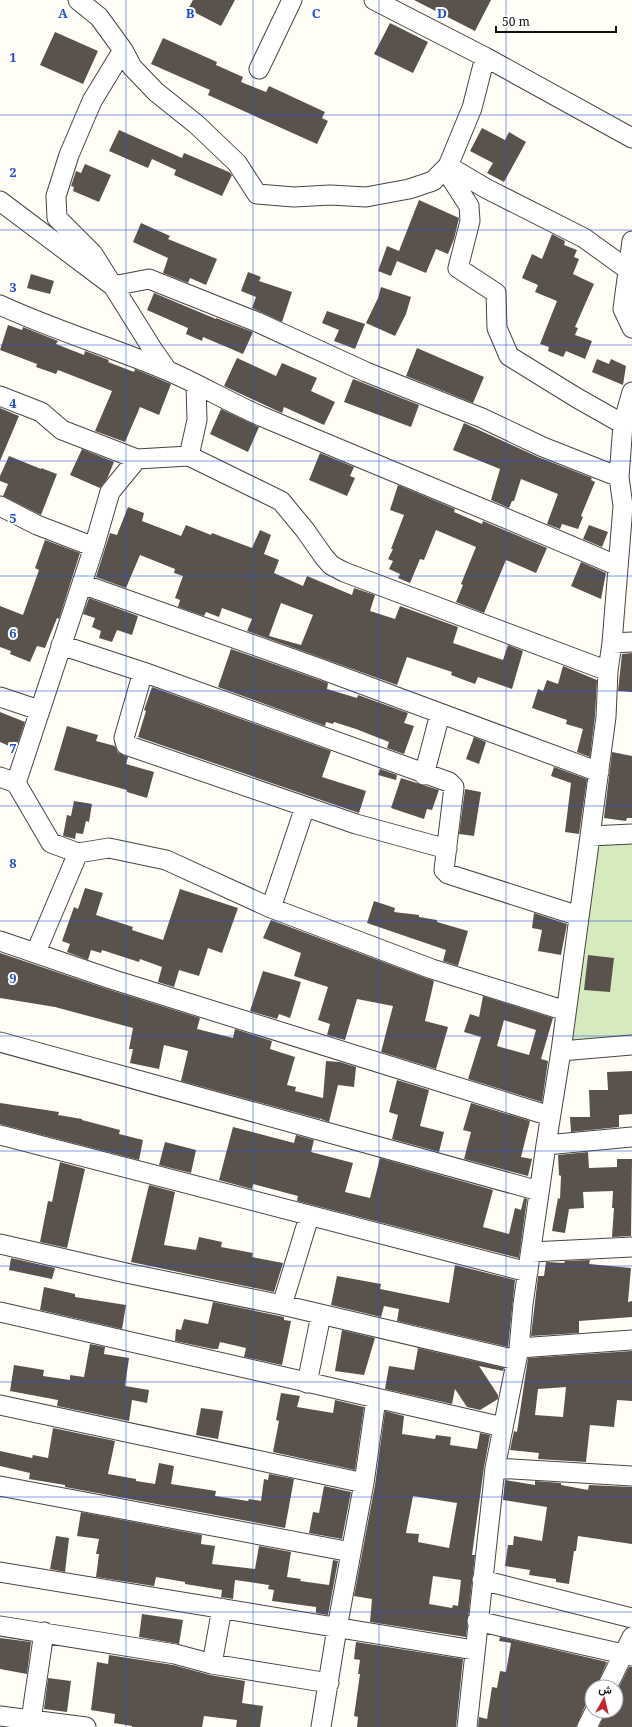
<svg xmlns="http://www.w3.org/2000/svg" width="632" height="1727" font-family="'Noto Serif',Vazirmatn,serif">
<rect width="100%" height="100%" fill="#fffdf5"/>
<!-- green -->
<path fill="#d5ebbd" d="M632 844V1036L566 1041 595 845Z"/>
<!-- building -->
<path fill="#5a524d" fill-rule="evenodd" d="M193 0H235L221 26 188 9Z
M414 0H491L475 31Z
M390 23 428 42 413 73 374 54Z
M55 32 98 51 83 84 40 65Z
M163 38 217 62 216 65 243 77 241 82 266 92 269 86 325 112 322 118 328 121 317 144 208 95 210 90 151 64Z
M482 128 505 140 509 132 526 142 504 182 487 173 493 163 470 151Z
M119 130 182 158 184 153 229 172 232 175 222 196 174 175 176 170 152 159 148 168 109 151Z
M85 164 111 175 99 202 73 191 74 187 71 186 76 171 81 173Z
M419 200 459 218 454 239 448 254 436 249 426 273 397 261 391 276 378 271 387 246 399 251Z
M141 223 170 236 168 239 217 259 206 285 190 278 188 283 163 273 168 258 133 242Z
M552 234 565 241 564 245 577 250 574 257 579 259 573 274 594 284 575 327 578 328 575 335 592 341 585 359 566 351 563 357 548 351 549 347 540 344 557 301 535 292 538 285 522 278 532 254 542 259Z
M248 272 261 277 259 281 292 292 282 322 252 308 256 297 241 291Z
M31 274 54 281 50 294 27 288Z
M381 287 411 297 406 314 395 336 366 323 378 298Z
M154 293 216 319V318L253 332 243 354 203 337 202 341 186 334 188 328 147 310Z
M327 311 365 324 355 349 334 341 339 330 322 323Z
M8 325 22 330 23 327 58 341 56 344 84 355 85 351 109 360 108 362 134 372 135 369 171 384 159 415 140 407 125 442 95 431 112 391 58 370 56 374 36 367 37 364 0 350Z
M417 348 484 377 473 403 406 376Z
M237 358 276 376 282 363 317 378 311 391 335 402 324 425 284 407 282 413 224 386Z
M597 359 609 364 611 359 626 366 623 385 592 372Z
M353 379 419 405 411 427 344 402Z
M0 408 19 416 0 461Z
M221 409 259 427 248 452 210 434Z
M464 423 538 457 592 478 591 480 595 482 581 516 583 517 578 529 562 524 560 529 547 524 558 494 521 479 514 501H512L509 508 491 500 500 469 453 450Z
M82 449 114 462 107 479 100 488 70 475Z
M320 453 354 467 350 476 355 478 347 496 309 480Z
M9 456 41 469V468L57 474 41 515 3 496 8 484 0 481V476Z
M398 485 455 509 454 512 482 524 483 521 547 548 536 573 506 560 484 613 456 602 463 585 461 584 476 547 436 530 424 560 420 559 410 583 398 578 400 574 389 569 393 561 388 559 393 549H391L404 515 390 510Z
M128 507 144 513 142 521 181 536 186 525 211 535 212 533 252 548 260 530 271 535 264 554 279 560 274 573 303 586 307 576 352 595 354 588 375 595 370 611 395 619 400 606 458 627 453 643 503 660 508 645 523 651 512 689 478 677 475 684 451 675 452 672 407 657 397 685 247 631 252 619 222 608 219 617 206 612 204 616 178 607 180 600 175 598 183 576 174 573 175 569 140 555 126 588 96 577 110 533 117 535ZM281 603 313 615 301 645 269 636Z
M589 525 608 532 602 547 583 539Z
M45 540 80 553 59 619 57 618 45 648 37 646 30 662 10 654 11 651 0 647V606L23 615 39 570 35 568Z
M581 562 606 573 601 599 571 586Z
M89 598 138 616 132 635 117 630 112 642 99 638 101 631 92 627 95 618 83 614Z
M231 649 328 683 327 689 357 698 358 695 408 713 404 723 414 726 404 754 387 748 389 742 356 729 334 722 333 724 326 722 325 726 218 687Z
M632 653V692L618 691 622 654Z
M563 666 597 680 595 716 590 757 577 752 583 729 566 724 567 720 532 708 538 689 543 691 547 680 558 684Z
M152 687 331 751 322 777 366 791 359 813 138 737 146 711 144 710Z
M0 712 25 722 16 749 0 742Z
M67 726 98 735 96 741 115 746 118 753 128 757 126 764 154 772 147 798 127 792V790L54 770Z
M474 737 486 742 479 764 466 759Z
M612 752 632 756V818H627L626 821 604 818Z
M554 767 587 779 579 834 565 832 571 783 551 776Z
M380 769 397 775 396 780 378 775Z
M401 778 439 790 432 810 427 809 424 819 391 808Z
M465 789 481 792 474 836 459 834Z
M74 801 92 804 89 822 86 821 83 834 76 833 75 839 63 836 67 815 71 816Z
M85 888 103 893 96 915 133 927 132 930 163 940 180 889 238 908 222 953 208 948 199 976 179 970 174 987 158 982 162 967 140 959 139 962 102 950 101 953 91 950 88 960 67 952 70 944 62 941 74 907 78 909Z
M374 901 395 908 394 912 419 915V917L437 920V922L468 931 458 966 443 961 446 950 367 923Z
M534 913 567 924 561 955 538 951 542 930 532 928Z
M271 920 434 981 425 1021 448 1027 436 1069 381 1052 393 1006 357 999 345 1040 327 1035 330 1024 318 1020 328 987 294 976 301 953 263 938Z
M0 953 107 989 200 1018 197 1029 233 1038 235 1029 272 1041 270 1049 295 1057 287 1085 296 1087 295 1091 323 1098 326 1061 340 1062 356 1067 354 1087 338 1085 329 1122 321 1119V1118L320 1119 181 1081 188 1051 164 1045 159 1069 130 1063 133 1049H129L133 1028 55 1007 0 998Z
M588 955 614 958 610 992 584 990Z
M263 971 301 982 290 1018 279 1014 277 1019 250 1011Z
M483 996 553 1018 541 1059 548 1061 542 1102 468 1079 481 1037 464 1032 470 1014 479 1017ZM504 1020 536 1030 529 1055 497 1046Z
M632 1071V1114L619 1115V1127L571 1132 570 1117H590L589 1090H608L607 1072Z
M397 1080 429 1090 420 1126 444 1132 439 1152 392 1139 398 1115 389 1112Z
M0 1103 59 1112 58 1115 82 1119V1120L120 1130 119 1134 143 1140 139 1160 0 1124Z
M471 1103 530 1121 521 1157 532 1159 528 1176 464 1159 471 1132 463 1130Z
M233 1127 294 1143 296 1135 314 1140 311 1152 353 1163 345 1192 370 1198 380 1158 493 1190 483 1227 509 1234 515 1208 521 1210 524 1198 527 1199 519 1258 297 1201 298 1196 253 1184 252 1189 219 1180Z
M165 1142 196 1150 191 1173 159 1165Z
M588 1152 589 1168 617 1167V1159H632L631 1236 612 1237 614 1208H612L613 1191 583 1192 584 1208 569 1209 565 1233 552 1231 558 1198 560 1199 561 1176 559 1175 558 1155Z
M60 1162 85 1169 67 1248 40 1242 48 1201 52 1202Z
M149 1185 175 1192 164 1245 196 1250 199 1237 222 1242 221 1247 253 1253 252 1257 283 1263 274 1292 131 1262Z
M11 1258 55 1268 52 1279 9 1270Z
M590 1260 589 1264 631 1268 628 1302 632 1301V1317L579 1321V1333L531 1336 538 1276H544L546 1262 564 1263 565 1261Z
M455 1265 515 1280 508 1347 397 1321 399 1309 384 1306 381 1317 331 1305 337 1276 381 1284 380 1289 449 1303Z
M44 1287 75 1294V1297L126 1305 122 1329 40 1310Z
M213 1302 284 1317V1320L291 1321 282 1365 244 1357 246 1348 220 1342 218 1349H213L175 1341 176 1329 181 1330 184 1319 208 1324Z
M342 1330 375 1338 364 1375 335 1371Z
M90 1344 105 1347 104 1354 129 1358 125 1386 149 1390 147 1403 132 1400 129 1421 57 1406 58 1400 10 1391 14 1365 44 1370 43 1376 70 1380V1375L84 1377Z
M418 1348 504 1368 503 1371 479 1366 498 1395V1399L480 1410 467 1407 455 1389 452 1404 385 1389 389 1366 414 1370Z
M632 1351V1401L617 1400 614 1427 590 1425 586 1462 538 1459 539 1453 510 1450 514 1431 517 1432 528 1358ZM566 1387 563 1417 535 1415 538 1389Z
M281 1393 300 1396 297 1407 333 1413 335 1400 364 1407 355 1470 273 1452 279 1421 276 1420Z
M201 1408 223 1411 218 1439 196 1435Z
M385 1411 404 1416 402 1434 435 1439 436 1435 451 1437 450 1445 477 1449 480 1433 490 1435 484 1467 472 1555H475L466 1637 370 1622 372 1599 354 1596 375 1485ZM413 1496 457 1503 449 1548 418 1542 419 1534 406 1533ZM433 1576 461 1580 458 1606 453 1605 452 1608 429 1604Z
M53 1428 115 1441 108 1474 136 1479V1481L155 1484 159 1463 174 1466 171 1484 216 1491 215 1496 248 1501 249 1499 261 1501 264 1479 268 1480 269 1474 294 1479 285 1528 65 1487V1485L29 1479 30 1473 0 1466V1451L32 1458 33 1455 48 1458Z
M505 1480 535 1485V1481L561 1483V1485L588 1490 589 1485 632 1487V1544L578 1536 576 1551H574L569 1584 556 1582V1579L529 1575 530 1570 505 1566 508 1545H513L514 1536 542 1541 547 1507 503 1500Z
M324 1486 351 1492 342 1539 309 1533 313 1512 319 1513Z
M81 1512 202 1535 201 1544 215 1546 212 1564 255 1569 259 1546 291 1552 287 1577 301 1579 300 1581 329 1585 333 1560 338 1561 328 1615 316 1613V1607L272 1601 274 1590 268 1589 269 1585 235 1580 233 1599 221 1597 222 1590 185 1584V1582L156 1577 154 1586 96 1577 99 1554H96L99 1539 77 1536Z
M56 1536 69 1538 65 1572 50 1569Z
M142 1614 183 1620 179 1644 139 1637Z
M500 1637 607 1662 596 1687H592V1701L585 1706 576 1727H478L479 1717 487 1719 492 1687 497 1688 500 1671 506 1672 511 1643 499 1641Z
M0 1638 31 1642 27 1674 0 1669Z
M356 1642 463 1659 456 1727H357L358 1717 354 1716 360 1674H358L360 1660 354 1659Z
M109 1655 173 1665 210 1675 245 1681 242 1703 263 1706 260 1727H236L237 1720 204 1716 202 1727H132V1726L114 1723 115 1714 91 1710 97 1662 108 1664Z
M629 1667H632V1727H599L606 1711H616V1693Z
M48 1678 71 1681 67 1712 44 1709Z"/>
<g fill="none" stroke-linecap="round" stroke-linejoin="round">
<!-- minor casing -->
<g stroke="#444" stroke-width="21">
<path id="minor" d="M78 0 99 17 123 50 132 67 156 92 196 124 237 163 257 194 294 197 330 195 366 197 409 189 433 181 448 166
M374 0 485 57 632 138
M123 50 92 101 69 155 56 196 57 218 93 254 113 286 149 279 257 322 366 372 482 418 543 447 619 477
M485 57 472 108 448 166 487 189 584 238 627 269H632
M259 69 292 0
M448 166 451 178 469 206 470 221 458 268 496 293 497 328 509 356 577 398 623 424
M0 201 113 286 153 350 167 370
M632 241 623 309 632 328
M0 305C54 330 111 347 166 370 199 384 230 403 263 417 381 467 500 515 618 566
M196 385 197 420 189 456 281 501 305 530 324 557 331 565 344 572 608 671
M0 396 41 412 62 430 137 459
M0 506 37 525 94 547 16 783
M94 547 110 492 137 459 189 456
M82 584 321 669 599 772
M612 643 632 642
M61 645 143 672 449 782 454 787 444 870 448 874 579 916
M143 672 124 738 126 745 356 824 447 849
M0 697 39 710
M424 775 440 714
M0 777 16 783 51 843 78 853 109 848 166 860 271 908 432 969 566 1011
M632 834 590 836 561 1051 632 1045
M590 836 606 717 608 671 612 643 623 506 619 477 623 424 632 392
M271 908 305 807
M0 941 111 979 550 1116
M36 952 78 853
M0 1042 539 1191
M0 1135 528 1272
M546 1145 632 1137
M0 1244 126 1273 282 1305 516 1360
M531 1252 632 1247
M282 1305 309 1217
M0 1312 503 1427
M519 1348 632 1340
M307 1383 321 1315
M0 1405 364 1483
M495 1468 632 1476
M0 1486 351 1552
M0 1572 474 1650
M482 1580 632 1618
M477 1621 632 1656
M0 1626 175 1654 212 1664 329 1683
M212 1664 222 1608
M607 1687 632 1637
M0 1716 86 1727
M31 1720 44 1632
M321 1727 337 1628 364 1483 376 1399
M467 1727 495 1468 519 1348 523 1304 546 1145 561 1051
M587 1727 595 1711"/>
</g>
<!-- minor -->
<use href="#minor" stroke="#fff" stroke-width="19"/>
</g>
<!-- grid -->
<path fill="none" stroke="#1d4ed8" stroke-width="1" stroke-opacity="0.55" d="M126 0V1727M253 0V1727M379 0V1727M506 0V1727M0 115H632M0 230H632M0 345H632M0 461H632M0 576H632M0 691H632M0 806H632M0 921H632M0 1036H632M0 1151H632M0 1266H632M0 1382H632M0 1497H632M0 1612H632"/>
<g font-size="13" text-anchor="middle" font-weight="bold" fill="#1d4ed8" stroke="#fff" stroke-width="4" stroke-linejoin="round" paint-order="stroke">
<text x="63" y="18">A</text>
<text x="190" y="18">B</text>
<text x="316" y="18">C</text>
<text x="442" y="18">D</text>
<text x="13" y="62">1</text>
<text x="13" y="177">2</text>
<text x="13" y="292">3</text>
<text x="13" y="408">4</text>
<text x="13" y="523">5</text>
<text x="13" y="638">6</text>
<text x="13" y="753">7</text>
<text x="13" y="868">8</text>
<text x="13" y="983">9</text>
</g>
<!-- north arrow -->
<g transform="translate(604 1699) rotate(8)"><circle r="19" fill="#ffffff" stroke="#a0a0a0"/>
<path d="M0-3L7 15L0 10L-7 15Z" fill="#c4262e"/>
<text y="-6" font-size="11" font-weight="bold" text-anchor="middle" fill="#111111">ش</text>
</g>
<!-- scale -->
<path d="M496 26v6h120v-6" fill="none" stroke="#111111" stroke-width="2"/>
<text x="502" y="26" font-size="12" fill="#111111" stroke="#ffffff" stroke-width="3" paint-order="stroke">50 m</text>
</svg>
